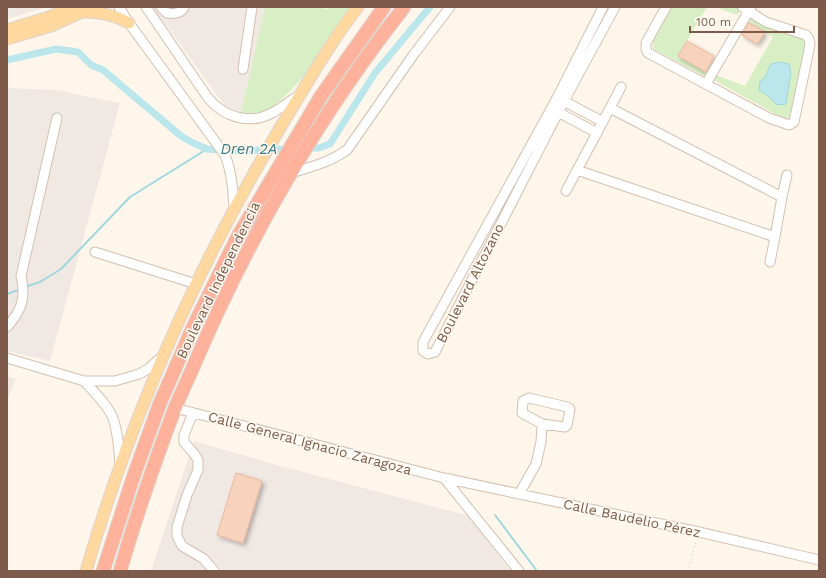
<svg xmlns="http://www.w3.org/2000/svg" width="826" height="578" font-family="'Work Sans',sans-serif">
<defs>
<filter id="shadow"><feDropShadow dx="2.5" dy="2.5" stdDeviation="2" flood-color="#0004"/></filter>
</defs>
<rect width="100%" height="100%" fill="#fef6ea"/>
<!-- industrial -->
<path fill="#f0e8e3" d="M7 7H47L7 19Z
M151 7H265L241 112 225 106 174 36Z
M7 88 56 90 120 103 50 361 7 351Z
M7 376 15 379 7 402Z
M194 441 277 465 469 516 511 571H151Z"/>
<!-- green -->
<path fill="#d8efc5" d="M265 7H318L327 9 330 7H354C331 39 305 83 273 106 264 113 252 114 241 112Z
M672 7H707L678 56 706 72 704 76 653 49V41Z
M714 7H736L739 10 738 15Z
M751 17 803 38 807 45 791 117 786 120 714 80 716 75 745 86 773 37 748 22Z"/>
<!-- water -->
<path fill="#bbe6eb" stroke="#a0d7de" d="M780 62 789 64 791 72 786 104 777 105 768 96 759 90 760 81 764 79 771 64Z"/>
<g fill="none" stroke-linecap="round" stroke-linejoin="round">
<!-- stream -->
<path stroke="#a0d7de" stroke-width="2" d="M25 287 40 282 61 269 130 197 207 149
M7 294 21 289
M495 515 537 571"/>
<!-- canal -->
<path stroke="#bbe6eb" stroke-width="7" d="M7 60 56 49 78 52 91 65 103 70 181 136 193 143 207 149 229 151 319 148 330 144 375 73 430 7"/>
</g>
<!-- building -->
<path fill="#f7d3be" stroke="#ecb89d" filter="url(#shadow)" d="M749 23 765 32 757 44 742 35Z
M687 41 714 56 706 72 678 56Z
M236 473 262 481 243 543 217 535Z"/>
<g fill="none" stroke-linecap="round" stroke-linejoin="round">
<!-- minor casing -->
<g stroke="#d5bfb0" stroke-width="11">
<path id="minor" d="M119 7 129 23 225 155C232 173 233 191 234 209
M146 7 208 98C223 116 248 125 270 114 280 109 290 101 299 95
M161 7 167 13C174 14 181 14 184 7
M603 7 557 98 423 342V351L428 354 435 352 564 101 615 7
M666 7 646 43V49L648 53 769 118 789 125 794 122 810 45 809 39 806 35 766 22 742 7
M243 69 252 7
M706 84 751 7
M564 101 603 122
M610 108 621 87
M558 112 597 133
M291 173C311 167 330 162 347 150L414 54 450 7
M566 191 610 108 782 197 775 237 577 170
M782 197 787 175
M95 252 196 284
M770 262 775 237
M7 327C22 310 26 298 21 276L57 118
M7 358 84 381H115L139 374 148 369 163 356
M84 381C94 392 107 404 113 418 118 433 119 449 120 465
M175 408 444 478 699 532 819 560
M193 413 184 435V442L195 455 198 460V470L187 495 177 527V536L182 546 204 559 214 571
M444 478 519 571
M519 494 536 464 541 442 542 424 565 427 567 425 570 409 567 407 529 398 523 401 522 413 542 424"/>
</g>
<!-- major casing -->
<g stroke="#ddd4d0" stroke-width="13">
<path id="major" d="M85 12C101 12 115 15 129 23
M7 30 49 17 72 7
M7 39 51 26 93 7
M86 571C133 410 202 256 289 113 311 77 332 40 358 7"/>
</g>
<!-- highway casing -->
<g stroke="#ddd4d0" stroke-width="15">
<path id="highway" d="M103 571 134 475 160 403 194 325 238 236 321 96 384 7
M120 571C136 516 155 461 175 408 182 391 190 375 197 358 251 233 320 114 404 7"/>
</g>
<!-- path -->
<path stroke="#ddb6a0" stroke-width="1" stroke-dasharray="1 3" stroke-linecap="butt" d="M688 571 696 541"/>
<!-- minor -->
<use href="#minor" stroke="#fff" stroke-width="9"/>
<!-- major -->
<use href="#major" stroke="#ffd8a0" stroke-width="11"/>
<!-- highway -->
<use href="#highway" stroke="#feb29b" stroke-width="13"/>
</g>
<g text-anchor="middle" stroke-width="3" stroke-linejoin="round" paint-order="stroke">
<!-- street labels -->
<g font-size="14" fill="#7d5a49" stroke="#fffaf2">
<text transform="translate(218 280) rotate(-64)" y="5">Boulevard Independencia</text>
<text transform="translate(470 283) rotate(-63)" y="5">Boulevard Altozano</text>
<text transform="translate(310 443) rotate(15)" y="5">Calle General Ignacio Zaragoza</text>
<text transform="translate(632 518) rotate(12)" y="5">Calle Baudelio Pérez</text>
</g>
<!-- water labels -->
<g font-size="15" font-style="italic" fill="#3a7a84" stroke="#fffaf2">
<text x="249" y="154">Dren 2A</text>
</g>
</g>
<!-- border -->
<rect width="826" height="578" fill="none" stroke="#7d5a49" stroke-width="16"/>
<!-- scale -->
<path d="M690 26v6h104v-6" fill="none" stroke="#7d5a49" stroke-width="2"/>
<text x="696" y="26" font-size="12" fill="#7d5a49" stroke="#fffaf2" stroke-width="3" paint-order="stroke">100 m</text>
</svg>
